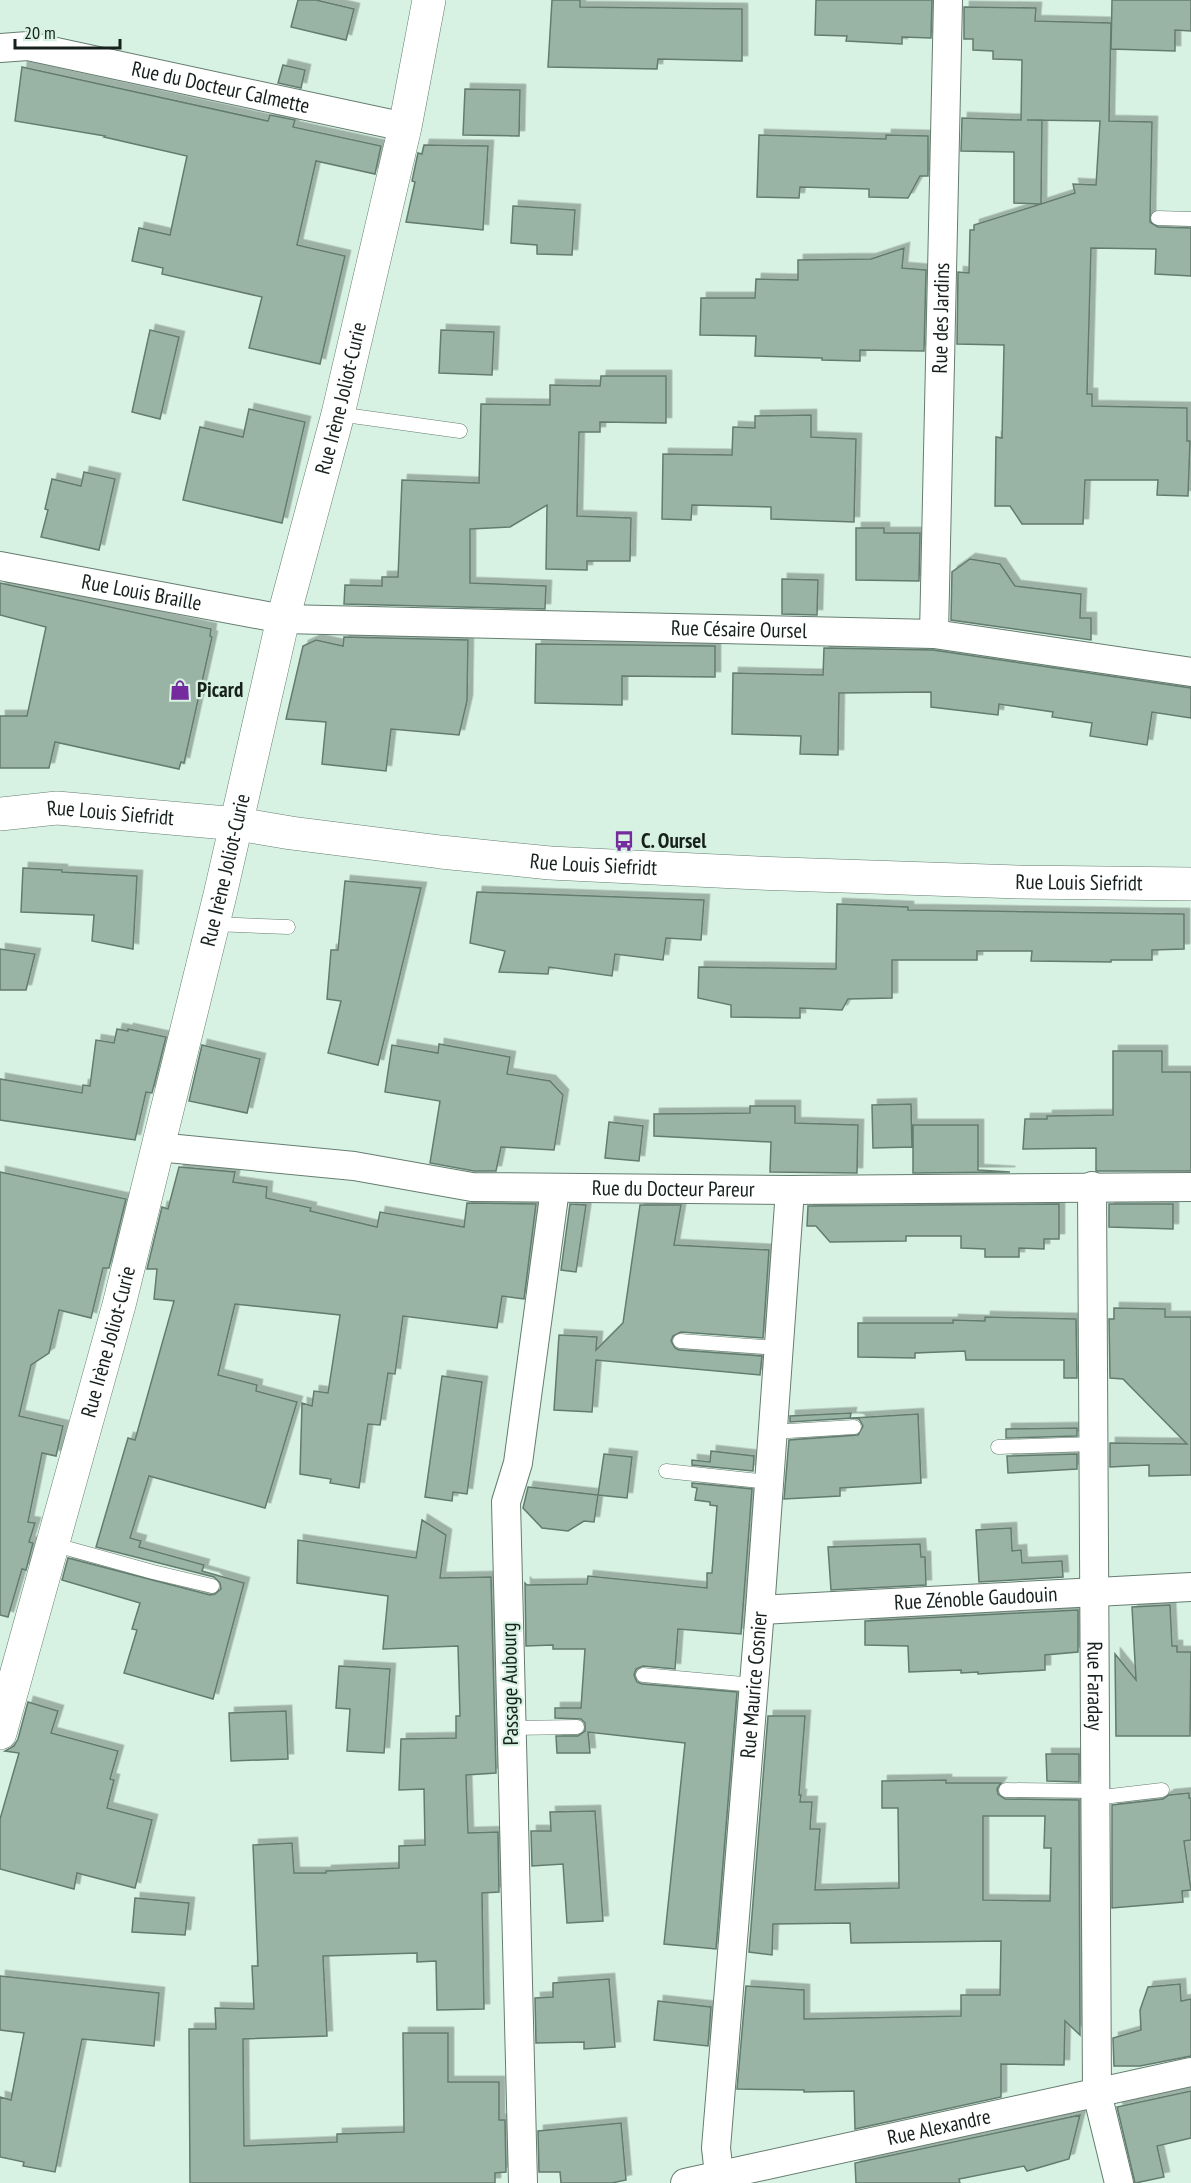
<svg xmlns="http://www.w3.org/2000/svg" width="1191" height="2183" font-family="'PT Sans Narrow',sans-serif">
<defs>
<filter id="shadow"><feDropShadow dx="5.5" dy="-5.5" stdDeviation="0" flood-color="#0004"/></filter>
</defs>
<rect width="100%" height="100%" fill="#d7f2e3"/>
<!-- building -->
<path fill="#99b3a5" stroke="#637c6e" stroke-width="1.5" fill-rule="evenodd" filter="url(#shadow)" d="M298 0H316L354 9 346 40 291 27Z
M552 0H580V7L742 9V61L658 59 657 69 548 67Z
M816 0H932L931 38 902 37V44L846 41 847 36 815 35Z
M1112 0H1191V31L1175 30V51L1111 49Z
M964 7 1036 8 1035 21 1111 23 1109 121 1152 122 1150 222 1158 227 1191 228V276L1155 274 1156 249 1091 248 1087 394H1092V406L1187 408V441H1190L1188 496 1157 495 1158 480H1085L1083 524H1022L1010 506H995L996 437 1002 438 1004 345 957 344 958 272 969 273 970 230H974V225L1041 204 1014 203V152L961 151 962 118 1021 120 1022 60 993 59V51L973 50V39H964ZM1027 120 1100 121 1096 185 1073 184 1075 193 1041 204 1042 120Z
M283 65 305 70 301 88 278 83Z
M22 67 268 121 270 115 295 120 293 127 381 146 375 174 316 161 297 245 345 256 320 364 249 348 262 297 162 274 163 268 132 261 139 228 170 235 187 156 104 137 105 136 15 121Z
M465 89 520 90 519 136 463 135Z
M759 135 886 139V135L928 136V176H920L908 198 869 197V189L800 187 799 198 757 197Z
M424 145 488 146 483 230 406 222 415 182 412 181 418 153 422 154Z
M513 206 575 210 572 255 537 254V245L511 243Z
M904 248 902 268 926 270 924 351 860 350V361L822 360V358L755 356 756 336 700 335 701 298H755L756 279 798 280V260L871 259Z
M150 330 179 337 160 419 132 412Z
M441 330 494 332 492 375 439 373Z
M601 376H666V423L600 422V432H579L577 516 631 518 630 561H587V570L546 569 547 505 510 527 470 529V583L546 586 545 609 344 604 345 585 382 586V577H398L402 480 479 483 481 404 550 405V385L600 386Z
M249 409 305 422 282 523 183 500 200 427 243 437Z
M811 415V437L856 439 854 522 771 519V507L692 505 691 520 662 519 663 454 732 455 733 427 755 428V416Z
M84 472 115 479 99 550 41 537 48 510 45 509 52 479 81 486Z
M856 528H884V533H920L919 581 856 580Z
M970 559 1000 564 1015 586 1081 594 1080 618H1091V640L951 620 952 572Z
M782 579 818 580 817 615 782 614Z
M0 583 211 629 210 636 212 637 184 763 181 762 179 769 55 742 49 768H0V716H27L46 627 0 615Z
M344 637 468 640 467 701 459 735 391 729 386 771 322 764 326 722 286 719 303 646 316 640 343 646Z
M536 644 715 646V677L622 676V705L535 703Z
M824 648 933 650 1191 688V718L1152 712 1147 745 1090 736 1092 723 1052 717 1053 712 999 704 998 715 931 707V692L839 693 838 755 800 754 801 736 732 734 733 673 823 675Z
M23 868 62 870V872L137 876 133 949 92 941 94 915 21 912Z
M345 881 421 888 378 1065 328 1053 341 1001 327 999 331 950H338Z
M477 892 704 900 701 940 666 938 663 960 615 954 612 976 549 967 548 974 499 972 505 951 470 943Z
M837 904 908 907V910L1184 914V949L1152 950V960H1111V962L1031 961 1032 951H977V960H892V998L848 999 842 1010 800 1008V1018H797L731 1017V1005L698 998 699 967 836 969Z
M0 949 35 954 26 990H0Z
M117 1029 128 1031V1029L166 1037 152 1093 146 1092 135 1140 0 1120V1079L82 1093 83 1085 90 1086 96 1040 114 1043Z
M439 1044 510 1057 507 1074 550 1081 563 1095 554 1150 501 1147 496 1171H474L430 1163 440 1101 385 1092 392 1045 438 1053Z
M202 1045 260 1059 247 1113 189 1101Z
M1113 1051H1162V1072H1191V1171H1096V1148L1023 1149 1025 1119H1047V1116L1113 1115Z
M911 1104 912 1147 873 1148 872 1105Z
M750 1106H795V1123L858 1125 857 1173 770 1172 771 1142 654 1136V1114L750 1113Z
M609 1122 643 1126 639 1161 605 1158Z
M913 1125H978V1170L1010 1172 913 1173Z
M179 1167 235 1172 233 1182 267 1187 266 1198 311 1208 310 1211 377 1227 380 1212 464 1227 467 1203 536 1204 524 1299 502 1296 497 1328 403 1316 395 1374 388 1373 380 1425 368 1424 359 1488 330 1483 331 1479 300 1474 302 1403 312 1406 314 1391 328 1393 340 1315 235 1304 218 1375 257 1385 256 1391 297 1402 265 1508 149 1476 130 1538 141 1541 139 1547 204 1565 202 1571 244 1583 213 1699 124 1673 137 1630 132 1629 140 1603 62 1580 68 1558 210 1595 215 1594 221 1589 220 1583 214 1577 96 1547 128 1438 135 1440 174 1301 154 1299 157 1269H147L162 1207 168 1209Z
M0 1172 126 1199 109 1268H103L91 1318 59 1310 49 1353 31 1365 19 1416 63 1426 56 1456 42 1453 28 1522 35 1523 29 1542 33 1543 26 1570 22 1569 8 1617 0 1615Z
M570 1204 586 1205 576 1272 561 1270Z
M1059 1204V1239H1044V1249L1019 1248V1257H985V1249L961 1248V1236H906V1241L830 1242 816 1226H807L808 1206Z
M1109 1204H1173V1229L1109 1227Z
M640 1205H681L674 1245 769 1250 763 1338 681 1332 673 1336 671 1341 675 1348 679 1350 762 1356 760 1375 596 1360 592 1412 554 1410 559 1335 597 1337 596 1350 623 1323Z
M1114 1308 1165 1309V1317H1191V1475L1149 1476V1465L1110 1467V1443L1187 1444 1123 1379 1110 1378 1109 1319H1114Z
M985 1317 1076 1319 1077 1378H1064V1360H966L965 1351 915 1353V1358L858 1357V1323H953V1320L985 1321Z
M442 1376 482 1382 467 1494 453 1492 452 1501 425 1497Z
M851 1413 850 1418H853L790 1422V1416Z
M918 1414 921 1483 840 1488V1496L784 1499 789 1440 858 1435 863 1426 859 1419 853 1418Z
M1077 1428V1436L1006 1438V1429Z
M711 1451 754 1456 753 1471 692 1465V1460L710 1462Z
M604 1454 632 1457 627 1498 598 1495Z
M1077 1454V1469L1008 1473 1007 1456Z
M692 1483 752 1489 741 1634 678 1629 675 1669 643 1666 636 1669 634 1675 637 1682 642 1684 737 1692 716 1949 664 1944 685 1743 588 1732 590 1753H557L556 1736H578L585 1731V1723L581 1719 555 1718V1708H581L585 1649H553V1645L526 1646 525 1583 527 1585 587 1584 588 1576 707 1588V1573H712L717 1506 710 1505V1502L695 1500 697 1488 692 1487Z
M528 1487 598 1495 594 1522 584 1521 568 1531 542 1528 523 1508Z
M422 1520 446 1535 440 1578 491 1577 496 1773 466 1775 468 1833 498 1832 499 1892 482 1893 484 2009 437 2010 436 1961 417 1962V1953L323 1956 327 2036 243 2039 244 2146 337 2142V2134L404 2132 403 2033H448V2082H499V2120H505L506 2172 495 2173V2183H190L189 2029H216L215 2008 254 2009 252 1966H258L253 1845 292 1843 294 1873H326V1871L399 1868V1846L425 1845 424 1789 399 1790 401 1739 456 1738V1716H460L458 1646 383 1649 388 1596 297 1583 298 1540 416 1558Z
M1011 1528 1012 1551 1021 1550 1022 1563 1062 1561 1063 1577 979 1582 976 1530Z
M920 1544 921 1557H925L926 1585 831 1590 828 1547Z
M1170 1605 1172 1646H1177V1652H1191L1190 1736H1116L1115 1654 1136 1680 1132 1607Z
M1078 1610V1652L1045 1655V1670L978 1674V1672L961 1673V1670L909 1672 908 1646 865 1645V1621Z
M339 1666 390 1669 384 1753 347 1751 350 1709 336 1708Z
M28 1702 58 1711 51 1733 118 1751 110 1779 114 1780 107 1808 152 1820 135 1888 77 1873 74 1889 0 1869V1819L19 1753 5 1751 14 1746 18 1739Z
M286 1711 288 1759 231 1761 229 1713Z
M768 1716H805L799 1795H801L800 1802H812L810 1829H820L815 1890 899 1888 898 1808H882V1781L946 1780V1783H1001L997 1789 998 1794 1005 1799 1079 1800 1080 2035 1065 2021 1064 2065 1001 2064V2097L855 2129 854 2091 804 2092V2090L737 2089 746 1986 804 1990V2019L961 2016V1995H1000L1001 1941 851 1943 850 1923 773 1924 772 1955 749 1952ZM983 1816H1045L1044 1848H1051L1050 1901 983 1900Z
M1046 1754H1079V1782L1047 1781Z
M1189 1793V1798H1191V1840L1184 1841 1191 1890 1182 1891 1183 1902 1112 1908V1805L1163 1799 1169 1795Z
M595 1811 603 1921 567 1923 563 1864 532 1866 531 1831H551L550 1812Z
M135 1898 189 1903 185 1935 132 1932Z
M0 1976 159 1993 154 2046 82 2039 55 2172 23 2166 24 2162 0 2157V2097L11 2100 24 2033 0 2030Z
M609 1979 615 2047 584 2049V2042L536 2043 535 1998 553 1997V1983Z
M1180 1984 1181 2001 1191 1999V2056L1140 2066H1114L1113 2038 1141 2030 1140 2010 1148 1987Z
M658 2001 711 2007 708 2046 654 2040Z
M1191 2091V2138L1157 2146 1164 2177 1135 2183 1117 2107Z
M1080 2115 1069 2159 1027 2171 1024 2166 959 2179 960 2183H856L855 2163Z
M621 2123 626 2180 612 2183H561L560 2172H539L538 2131Z"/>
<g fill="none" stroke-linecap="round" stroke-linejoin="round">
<!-- service casing -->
<g stroke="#657d70" stroke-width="15">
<path id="service" d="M1158 218 1191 219
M338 414 460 431
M213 924 288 927
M680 1341 779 1348
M772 1432 854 1427
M998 1447 1093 1444
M666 1471 769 1482
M52 1544 153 1572 212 1586
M643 1675 754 1685
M511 1728 577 1727
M1006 1790 1094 1791
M1094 1798 1162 1790"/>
</g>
<!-- minor casing -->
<g stroke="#657d70" stroke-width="30">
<g id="minor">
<path id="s1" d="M0 48 28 46 405 127"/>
<path id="s2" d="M0 566 283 619 934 634 1191 672"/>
<path id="s3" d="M934 634 948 0"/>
<path id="s4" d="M157 1147 354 1166 472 1187 790 1190 1191 1187"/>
<path id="s5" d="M1092 1186 1097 2093 1119 2183"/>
<path id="s6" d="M760 1610 1191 1587"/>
<path d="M523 2183 506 1502 518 1463 555 1189"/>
<path id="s7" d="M685 2183 1191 2072"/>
<path id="s8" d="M720 2183 716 2148 760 1610 790 1190"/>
</g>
</g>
<!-- tertiary casing -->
<g stroke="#657d70" stroke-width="34">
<g id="tertiary">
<path id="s9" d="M0 814 57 808 238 824 291 833 441 852 550 863 758 873 1019 882 1191 884"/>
<path id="s10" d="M0 1733 119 1305 220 895 283 619 338 414 405 127 429 0"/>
</g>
</g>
<!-- service -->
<use href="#service" stroke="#fff" stroke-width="14"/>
<!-- minor -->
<use href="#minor" stroke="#fff" stroke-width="28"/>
<!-- tertiary -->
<use href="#tertiary" stroke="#fff" stroke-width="33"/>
</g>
<!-- icons -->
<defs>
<g id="shop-bare" transform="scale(1.62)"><path d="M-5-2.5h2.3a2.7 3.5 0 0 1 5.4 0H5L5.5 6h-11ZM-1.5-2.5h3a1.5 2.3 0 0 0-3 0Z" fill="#752a9d" stroke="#d7f2e3" stroke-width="2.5" paint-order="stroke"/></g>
<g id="bus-bare" transform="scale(1.62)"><path d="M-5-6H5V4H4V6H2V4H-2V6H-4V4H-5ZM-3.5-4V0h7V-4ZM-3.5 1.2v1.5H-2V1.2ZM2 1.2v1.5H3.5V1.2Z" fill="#752a9d" stroke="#d7f2e3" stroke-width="2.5" paint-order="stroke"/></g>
</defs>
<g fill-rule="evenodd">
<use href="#shop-bare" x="180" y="690"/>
<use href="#bus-bare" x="624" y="841"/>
</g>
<g text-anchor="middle" stroke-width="4.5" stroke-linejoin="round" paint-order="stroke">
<!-- street labels -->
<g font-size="21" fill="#17211c" stroke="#d7f2e3">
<text dy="7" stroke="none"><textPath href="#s1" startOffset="225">Rue du Docteur Calmette</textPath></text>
<text dy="7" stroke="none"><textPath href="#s3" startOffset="316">Rue des Jardins</textPath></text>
<text dy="7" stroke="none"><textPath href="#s10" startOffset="1378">Rue Irène Joliot-Curie</textPath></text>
<text dy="7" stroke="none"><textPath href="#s2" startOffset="144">Rue Louis Braille</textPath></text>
<text dy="7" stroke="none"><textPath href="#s2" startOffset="744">Rue Césaire Oursel</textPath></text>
<text dy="7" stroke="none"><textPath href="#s9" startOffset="111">Rue Louis Siefridt</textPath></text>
<text dy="7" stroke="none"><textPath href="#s9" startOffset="597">Rue Louis Siefridt</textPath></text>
<text dy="7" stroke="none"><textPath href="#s10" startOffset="892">Rue Irène Joliot-Curie</textPath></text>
<text dy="7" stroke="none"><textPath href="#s9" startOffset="1083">Rue Louis Siefridt</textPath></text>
<text dy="7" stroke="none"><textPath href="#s4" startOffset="519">Rue du Docteur Pareur</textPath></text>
<text dy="7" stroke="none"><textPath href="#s10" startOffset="406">Rue Irène Joliot-Curie</textPath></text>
<text dy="7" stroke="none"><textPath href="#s6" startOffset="216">Rue Zénoble Gaudouin</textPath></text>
<text transform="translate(510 1684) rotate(-91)" y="7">Passage Aubourg</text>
<text dy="7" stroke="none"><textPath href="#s8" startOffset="500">Rue Maurice Cosnier</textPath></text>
<text dy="7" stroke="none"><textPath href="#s5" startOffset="500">Rue Faraday</textPath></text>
<text dy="7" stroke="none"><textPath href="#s7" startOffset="260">Rue Alexandre</textPath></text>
</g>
<!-- poi labels -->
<g font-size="21" font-weight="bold" fill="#17211c" stroke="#d7f2e3" text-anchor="start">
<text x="197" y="697">Picard</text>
<text x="641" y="848">C. Oursel</text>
</g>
</g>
<!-- scale -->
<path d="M15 39v9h105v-9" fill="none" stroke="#17211c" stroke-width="3"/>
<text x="24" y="39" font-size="18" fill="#17211c" stroke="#d7f2e3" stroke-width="4.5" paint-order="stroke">20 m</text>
</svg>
